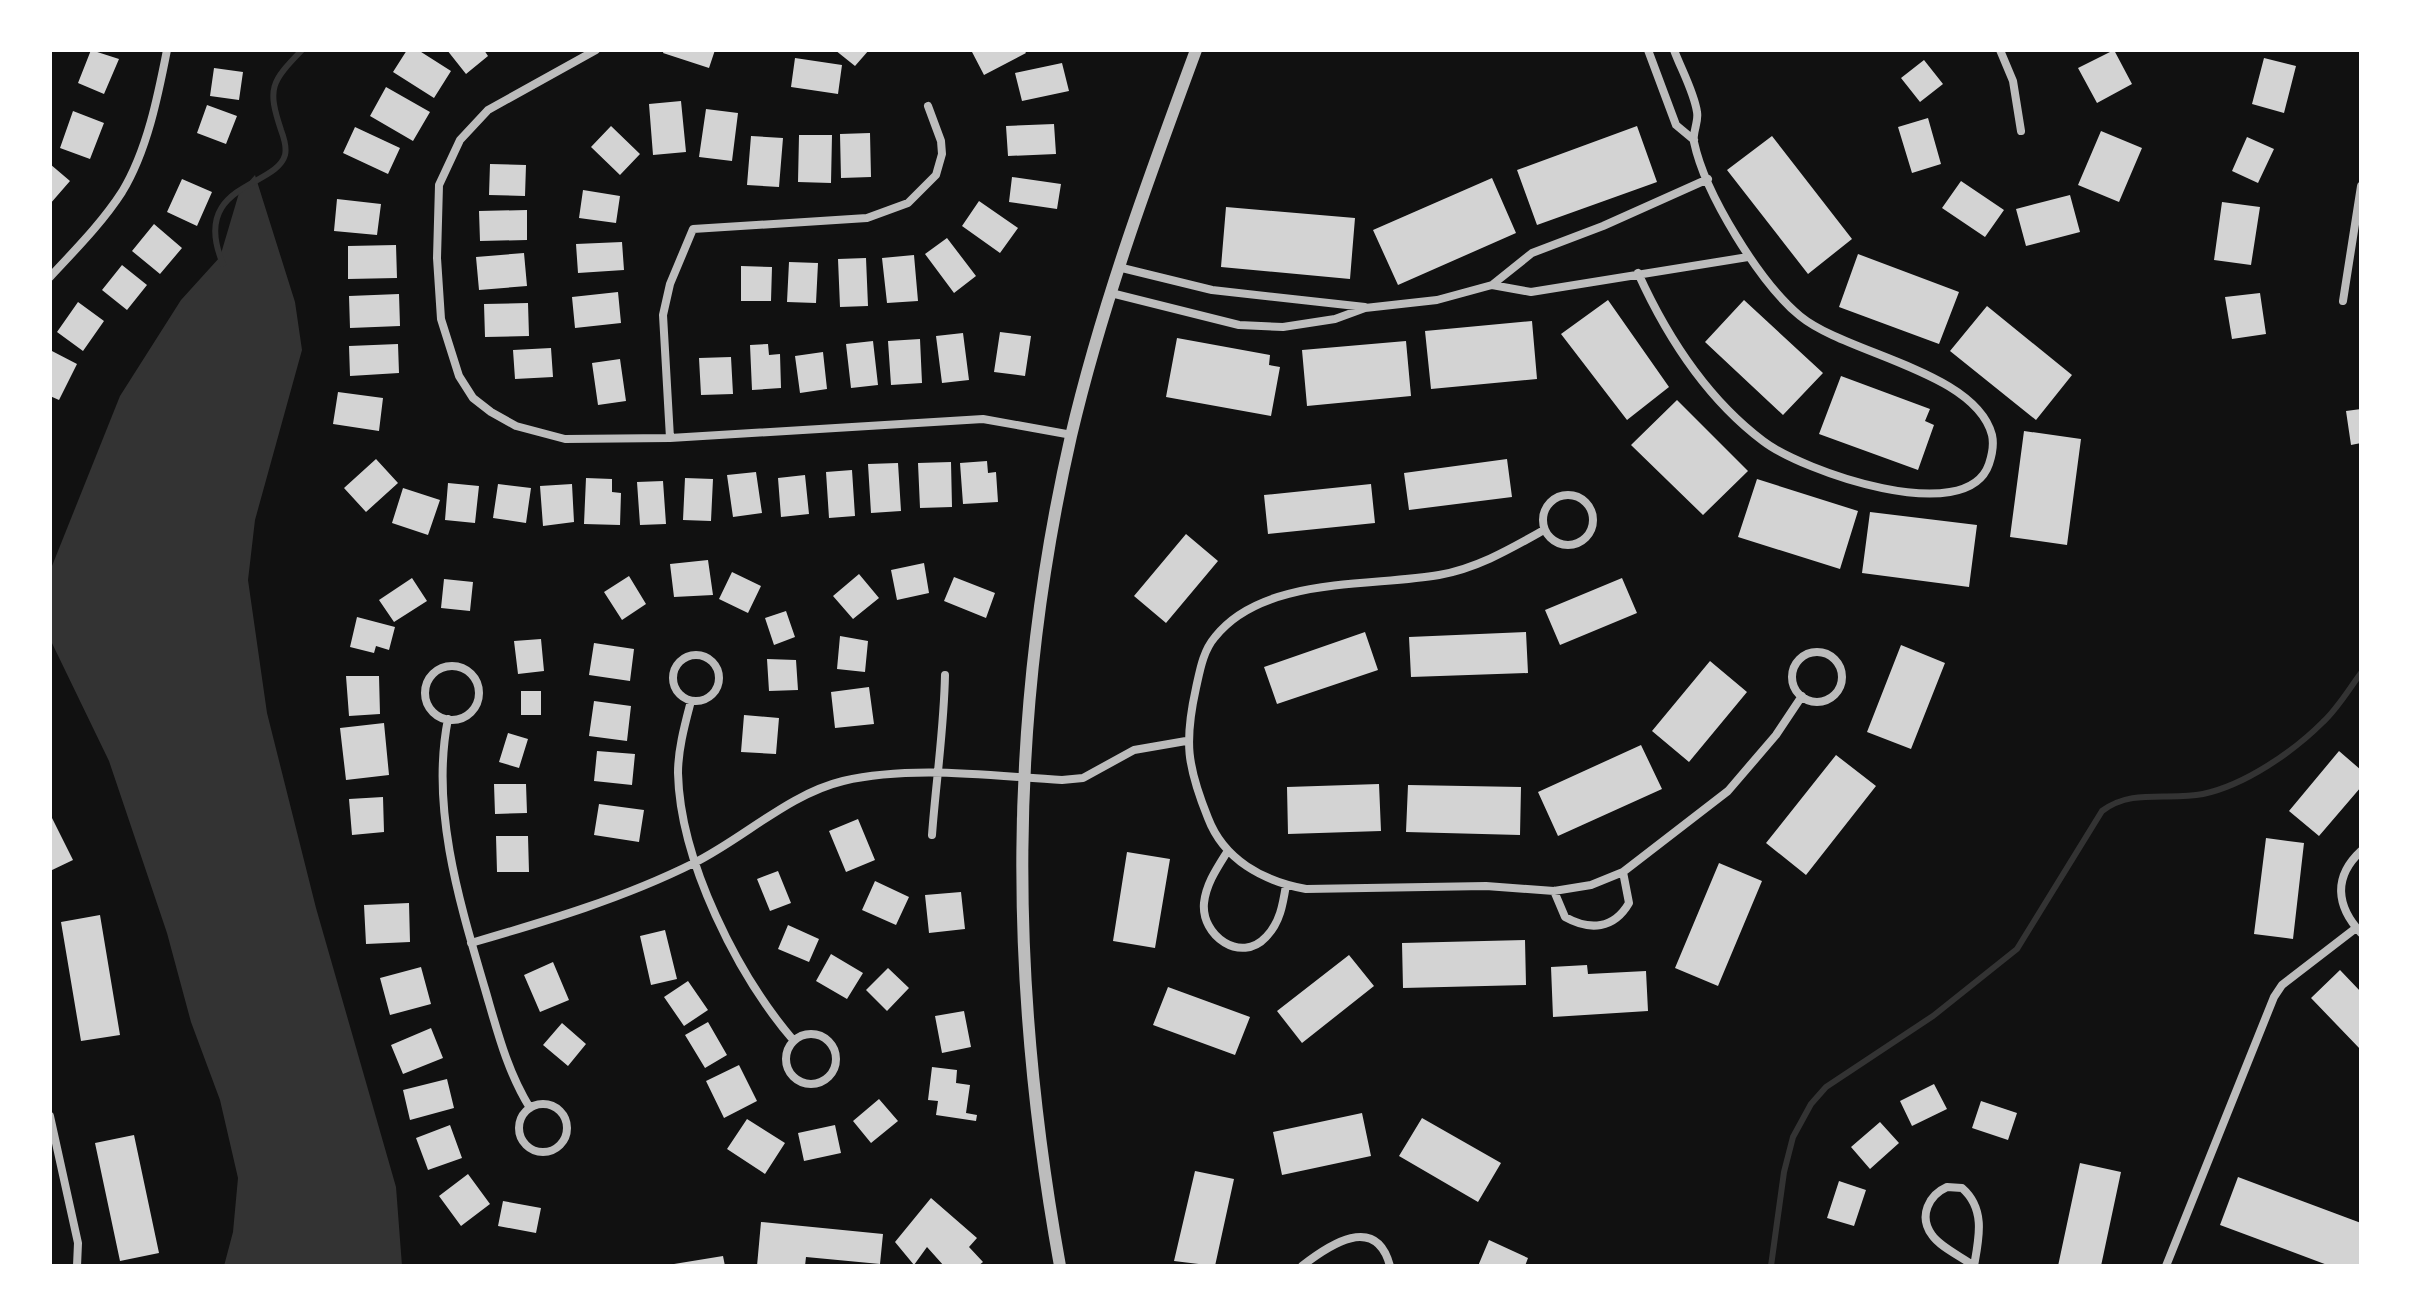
<svg xmlns="http://www.w3.org/2000/svg" width="2411" height="1316" font-family="'PT Sans Narrow',sans-serif">
<rect width="100%" height="100%" fill="#111"/>
<!-- water -->
<path fill="#333" d="M255 175 295 302 302 350 255 520 248 580 267 713 316 908 396 1187 402 1266H224L233 1232 238 1178 220 1100 191 1022 167 933 109 761 50 639V571L120 396 181 300 220 257 239 193Z"/>
<g fill="none" stroke-linecap="round" stroke-linejoin="round">
<!-- stream -->
<path stroke="#333" stroke-width="6" d="M223 264C189 183 276 188 285 155 287 147 284 138 281 130 267 88 271 82 302 50
M1771 1266 1784 1172 1793 1137 1811 1104 1826 1087 1933 1016 2017 949 2102 811C2132 788 2168 801 2203 794 2245 785 2293 752 2323 722 2338 708 2349 689 2361 673"/>
</g>
<!-- building -->
<path fill="#d3d3d3" d="M91 50 119 59 104 94 78 83Z
M407 50H418L451 71 434 98 393 72Z
M447 50H484L488 56 466 74Z
M664 50H715L709 68 663 53Z
M835 50H869L855 66Z
M971 50H1024L1026 53 984 75Z
M2114 50 2132 84 2097 103 2078 68Z
M795 58 842 65 838 94 791 87Z
M2264 58 2296 66 2284 113 2252 104Z
M1924 60 1943 84 1920 102 1901 78Z
M1062 63 1069 91 1022 101 1015 73Z
M214 68 243 72 239 100 210 96Z
M386 87 430 112 413 141 370 116Z
M681 101 686 152 653 155 649 104Z
M207 105 237 116 226 144 197 133Z
M706 109 738 113 732 161 699 157Z
M73 111 104 123 90 159 60 148Z
M1928 118 1941 164 1912 173 1898 127Z
M1054 124 1056 154 1008 156 1006 126Z
M611 126 640 154 620 175 591 147Z
M1637 126 1657 182 1537 225 1517 170Z
M355 127 400 148 388 174 343 153Z
M2101 131 2142 148 2119 202 2078 185Z
M870 133 871 177 841 178 840 134Z
M799 135H832L831 183 798 182Z
M751 136 783 138 779 187 747 185Z
M1772 136 1852 239 1808 274 1727 170Z
M2247 137 2274 149 2258 183 2232 171Z
M50 164 70 181 50 204Z
M490 164 526 165 525 196 489 195Z
M1012 177 1061 184 1057 209 1009 202Z
M1492 178 1516 233 1398 285 1373 230Z
M182 179 212 192 197 226 167 212Z
M1961 181 2004 210 1985 237 1942 208Z
M583 190 620 196 616 223 579 218Z
M2070 195 2080 232 2026 246 2016 209Z
M337 199 381 204 377 235 334 231Z
M979 201 1018 228 1000 253 962 226Z
M2222 202 2260 207 2251 265 2214 260Z
M1226 207 1355 218 1350 279 1221 267Z
M527 210V240L480 241 479 211Z
M154 224 182 248 160 274 132 251Z
M947 238 976 276 954 293 925 254Z
M622 242 624 270 578 273 576 244Z
M396 245 397 278 348 279V246Z
M524 253 527 286 479 290 476 257Z
M1858 254 1959 292 1939 344 1839 307Z
M914 255 918 301 887 303 882 258Z
M866 258 868 306 840 307 838 259Z
M789 262 818 263 816 303 787 302Z
M122 265 147 285 127 310 102 290Z
M741 266 772 267 771 301H741Z
M618 292 621 323 575 328 572 297Z
M2260 293 2266 334 2232 339 2225 297Z
M399 294 400 326 350 328 349 296Z
M1608 300 1669 387 1627 420 1561 334Z
M1744 300 1823 373 1783 415 1705 342Z
M78 302 104 321 83 351 57 332Z
M528 303 529 336 485 337 484 304Z
M1987 306 2072 375 2036 420 1950 351Z
M1532 321 1537 379 1431 389 1425 331Z
M1000 332 1031 336 1025 376 994 372Z
M963 333 969 380 942 383 936 336Z
M1177 338 1270 355 1269 365 1280 367 1271 416 1166 397Z
M920 339 922 383 891 385 888 341Z
M873 341 878 385 851 388 846 344Z
M1406 341 1411 396 1307 406 1302 350Z
M398 344 399 373 350 376 349 346Z
M768 344 769 355 780 354 781 388 752 390 750 345Z
M551 348 553 377 515 379 513 350Z
M50 350 77 364 59 400 50 396Z
M823 352 827 389 800 393 795 356Z
M731 357 733 394 701 395 699 358Z
M620 359 626 401 598 405 592 363Z
M1841 376 1930 409 1925 421 1934 425 1918 470 1819 434Z
M338 392 383 398 379 431 333 424Z
M1677 400 1748 471 1703 515 1631 445Z
M2361 409V443L2351 445 2346 411Z
M2024 431 2081 439 2067 545 2010 537Z
M376 459 398 483 366 512 344 488Z
M1507 459 1512 497 1409 510 1404 473Z
M987 461 988 473 996 472 998 502 963 504 960 463Z
M951 462 952 507 920 508 918 463Z
M898 463 901 511 871 513 868 464Z
M852 470 855 516 829 518 826 472Z
M756 472 762 513 733 517 727 475Z
M805 475 809 514 781 517 778 478Z
M586 478 612 479V492L621 493 620 525 584 524Z
M685 478 713 479 711 521 683 520Z
M1757 479 1858 511 1840 569 1738 537Z
M663 481 666 524 640 525 637 482Z
M448 483 479 486 475 523 445 520Z
M498 484 531 488 526 523 493 518Z
M572 484 574 522 543 526 540 486Z
M1371 484 1375 523 1268 534 1264 495Z
M403 488 440 500 428 535 392 523Z
M1870 512 1977 525 1969 587 1862 573Z
M1186 534 1218 561 1166 623 1134 596Z
M708 560 713 595 674 597 670 564Z
M924 563 929 593 897 600 891 570Z
M732 572 761 586 748 613 719 599Z
M859 574 879 598 853 619 833 596Z
M629 576 646 604 622 620 604 592Z
M954 577 995 593 986 618 944 601Z
M412 578 427 601 394 622 379 600Z
M1622 578 1637 613 1560 645 1545 610Z
M444 579 473 582 470 611 441 608Z
M786 611 795 637 774 645 765 618Z
M357 617 395 627 389 650 376 646 374 653 350 647Z
M1365 632 1378 670 1277 704 1264 667Z
M1526 632 1528 673 1411 677 1409 637Z
M840 636 868 641 865 672 837 669Z
M541 639 544 671 518 674 514 641Z
M594 643 634 649 630 681 589 675Z
M1901 645 1945 663 1911 749 1867 732Z
M767 659 796 660 798 690 769 691Z
M1710 661 1747 692 1689 762 1652 731Z
M346 676H379L380 714 349 716Z
M869 687 874 724 835 728 831 692Z
M521 691H541V715H521Z
M594 701 631 706 627 741 589 736Z
M744 715 779 718 776 754 741 752Z
M384 723 389 775 346 780 340 728Z
M508 733 528 739 519 768 499 762Z
M1641 745 1662 789 1558 836 1538 792Z
M597 751 635 754 632 785 594 781Z
M2339 751 2361 770V787L2319 836 2289 811Z
M1836 755 1876 786 1806 875 1766 843Z
M494 784H526L527 813 495 814Z
M1379 784 1381 831 1288 834 1287 787Z
M1408 785 1521 787 1520 835 1406 832Z
M383 797 384 832 352 835 349 799Z
M599 804 644 810 639 842 594 835Z
M50 814 73 860 50 871Z
M858 819 875 860 846 872 829 831Z
M496 836H528L529 872H497Z
M2266 838 2304 843 2293 939 2254 934Z
M1127 852 1170 859 1155 948 1113 941Z
M1719 863 1762 881 1718 986 1675 968Z
M778 871 791 903 770 911 757 879Z
M875 881 909 897 896 925 862 910Z
M961 892 965 929 929 933 925 895Z
M409 903 410 942 366 944 364 905Z
M100 915 120 1035 81 1041 61 922Z
M788 925 819 939 809 962 778 949Z
M665 930 677 979 651 985 640 936Z
M1525 940 1526 985 1403 988 1402 943Z
M831 954 863 973 847 999 816 981Z
M1349 955 1374 986 1302 1043 1277 1011Z
M553 962 569 1000 540 1012 524 975Z
M1587 965 1588 974 1646 971 1648 1011 1553 1017 1551 967Z
M421 967 431 1004 390 1015 380 978Z
M888 968 909 988 887 1011 866 990Z
M2340 970 2361 992V1050L2311 998Z
M688 981 708 1010 684 1026 664 997Z
M1168 987 1250 1017 1235 1055 1153 1025Z
M964 1011 971 1047 942 1053 935 1016Z
M708 1022 727 1055 705 1068 685 1035Z
M562 1023 586 1044 568 1066 543 1045Z
M431 1028 443 1058 403 1074 391 1045Z
M739 1065 757 1101 724 1118 706 1081Z
M932 1067 957 1070 956 1083 970 1085 966 1113 977 1115 976 1121 936 1115 938 1101 928 1100Z
M447 1079 454 1108 410 1120 403 1090Z
M1934 1084 1947 1109 1912 1126 1900 1101Z
M879 1099 898 1121 871 1143 853 1121Z
M1981 1101 2017 1113 2008 1140 1972 1128Z
M1362 1113 1371 1156 1282 1175 1273 1132Z
M1422 1118 1501 1163 1478 1202 1399 1156Z
M747 1119 785 1143 765 1174 727 1149Z
M1880 1122 1899 1143 1870 1169 1851 1147Z
M450 1125 462 1158 428 1170 416 1138Z
M835 1125 841 1153 804 1161 798 1133Z
M134 1135 159 1253 120 1261 95 1143Z
M2080 1163 2121 1172 2101 1266H2058Z
M1195 1171 1234 1179 1215 1266 1174 1261Z
M468 1174 490 1204 461 1226 439 1196Z
M2238 1177 2361 1223V1266H2330L2220 1225Z
M1839 1181 1866 1190 1854 1226 1827 1218Z
M931 1198 977 1238 969 1247 983 1262 978 1266H944L927 1247 914 1265 895 1242Z
M503 1201 541 1208 536 1233 498 1226Z
M761 1222 883 1234 880 1264 806 1257 805 1266H757Z
M1489 1240 1528 1258 1525 1266H1478Z
M723 1256 725 1266H674V1264Z"/>
<g fill="none" stroke-linecap="round" stroke-linejoin="round">
<!-- minor -->
<path stroke="#bcbcbc" stroke-width="8" d="M596 50 488 110 460 140 439 185 437 258 441 319 459 376 473 398 491 412 516 426 565 439 670 438 983 419 1072 435
M1648 50 1676 125 1694 140
M2000 50 2013 81 2021 131
M1118 267 1212 290 1365 307
M1638 273C1667 337 1706 398 1763 441 1802 471 1967 529 1989 464 1992 455 1994 444 1992 435 1975 371 1846 354 1800 316 1760 283 1705 194 1694 142 1692 133 1699 122 1697 112 1694 92 1681 69 1674 50
M50 277C75 250 102 223 122 192 147 151 158 96 167 50
M1492 285 1532 253 1603 226 1708 179
M1111 293 1239 325 1283 327 1335 319 1365 308 1437 300 1492 285 1531 292 1748 257
M2343 301 2361 186
M670 438 663 315 670 284 693 229 867 218 908 203 936 175 942 154 941 141 928 106
M1543 520a25 25 0 1 1 50 0a25 25 0 1 1-50 0Z
M1544 530C1510 549 1478 568 1439 575 1371 587 1263 576 1215 637 1203 651 1200 670 1196 688 1184 742 1187 766 1208 818 1224 860 1263 881 1306 889L1486 886 1554 891 1591 885 1623 872 1728 791 1776 735 1802 696
M1792 677a25 25 0 1 1 50 0a25 25 0 1 1-50 0Z
M673 678a23 23 0 1 1 46 0a23 23 0 1 1-46 0Z
M425 693a27 27 0 1 1 54 0a27 27 0 1 1-54 0Z
M691 701C685 724 678 749 678 773 680 861 738 976 794 1041
M448 719C430 808 460 904 485 989 497 1030 507 1071 530 1108
M932 835C936 781 944 729 945 675
M2361 851C2333 877 2336 906 2361 933
M1227 852C1217 868 1206 884 1204 903 1201 936 1241 964 1266 937 1280 923 1283 904 1286 885
M1554 891 1565 917C1590 931 1614 929 1629 903L1623 872
M471 943C547 921 624 898 694 863 744 838 789 794 843 781 913 765 991 776 1062 780L1083 778 1134 750 1186 741
M786 1059a25 25 0 1 1 50 0a25 25 0 1 1-50 0Z
M519 1128a24 24 0 1 1 48 0a24 24 0 1 1-48 0Z
M50 1116 78 1243 77 1266
M1947 1187 1962 1188C1986 1209 1979 1238 1974 1266 1962 1257 1940 1247 1932 1235 1918 1216 1929 1195 1947 1187Z
M1302 1266C1329 1245 1376 1213 1390 1266
M2166 1266 2274 997 2282 985 2356 928"/>
<!-- tertiary -->
<path stroke="#bcbcbc" stroke-width="12" d="M1060 1266C1009 984 1007 717 1071 436 1102 304 1149 177 1196 50"/>
</g>
<!-- border -->
<rect width="2411" height="1316" fill="none" stroke="#ffffff" stroke-width="104"/>
</svg>
